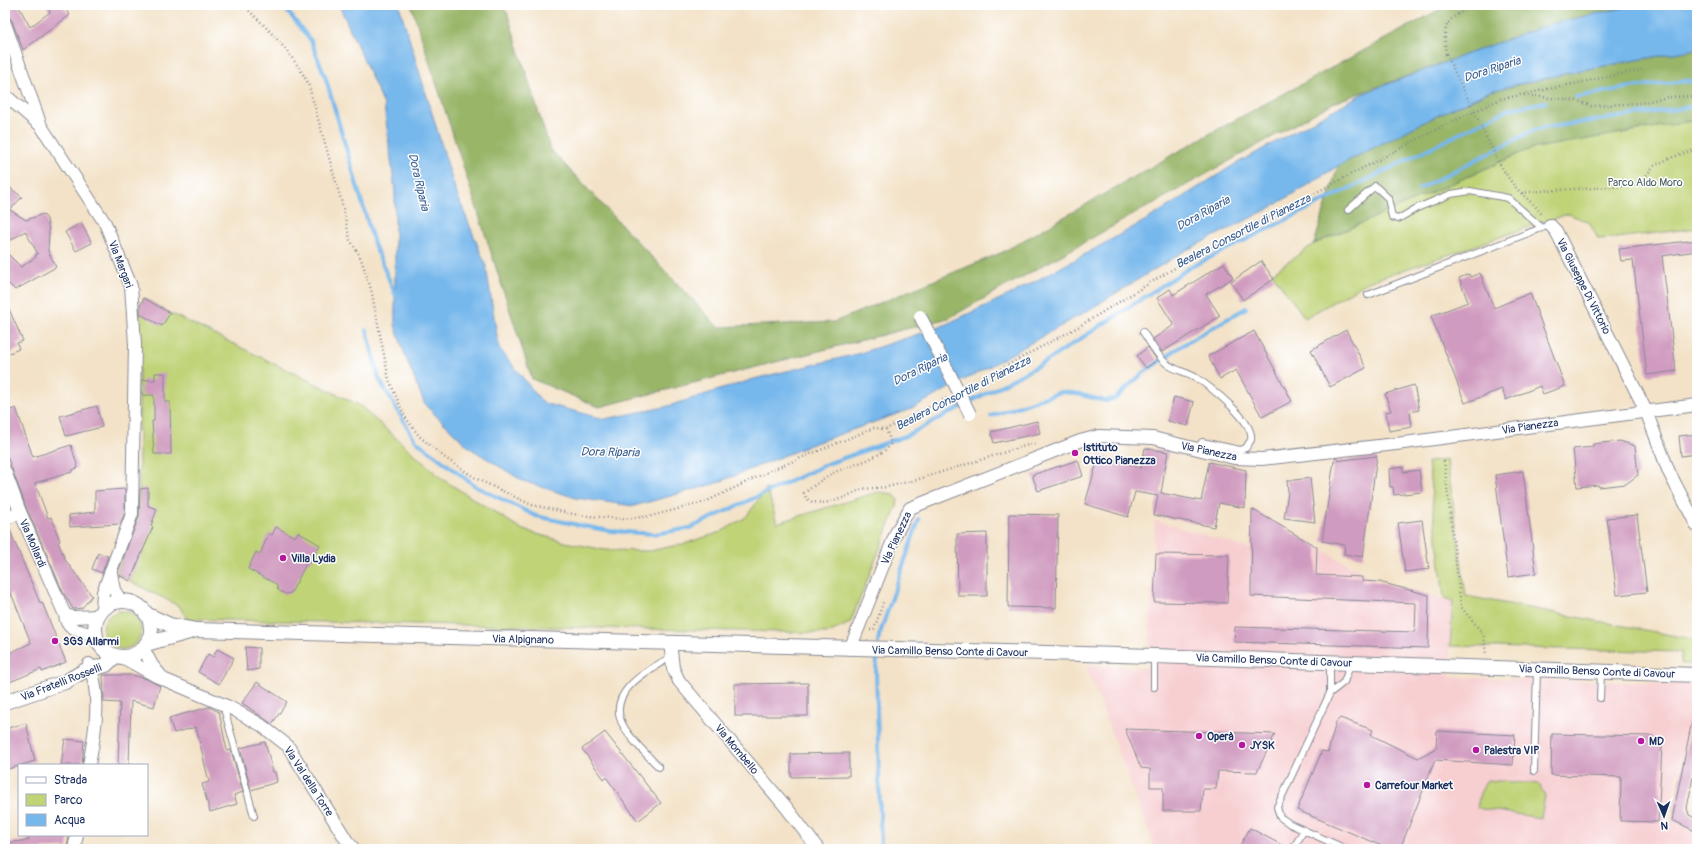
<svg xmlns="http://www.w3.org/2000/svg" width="1702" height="854" font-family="Pangolin,sans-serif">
<rect width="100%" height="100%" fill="#fff"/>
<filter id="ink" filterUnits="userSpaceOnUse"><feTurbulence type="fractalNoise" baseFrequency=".025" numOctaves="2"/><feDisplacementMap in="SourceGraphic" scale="8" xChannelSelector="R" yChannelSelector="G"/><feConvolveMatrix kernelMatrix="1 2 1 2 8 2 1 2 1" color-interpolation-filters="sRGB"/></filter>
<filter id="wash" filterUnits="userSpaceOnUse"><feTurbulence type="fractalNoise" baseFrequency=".012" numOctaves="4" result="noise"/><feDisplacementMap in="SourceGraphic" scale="16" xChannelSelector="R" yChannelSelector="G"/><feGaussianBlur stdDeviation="0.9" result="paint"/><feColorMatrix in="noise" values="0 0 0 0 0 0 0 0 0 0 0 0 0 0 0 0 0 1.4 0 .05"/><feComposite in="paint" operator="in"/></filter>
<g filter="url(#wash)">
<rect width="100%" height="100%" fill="#f3e2c7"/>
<!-- built -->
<path fill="#f7cfd1" d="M1252 509 1379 582 1453 602 1449 677 1697 684V700L1667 819 1697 833V849H1155L1086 666 1148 668 1155 520 1251 549Z"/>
<!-- green -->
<path fill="#c0d377" stroke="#6e816a" d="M1697 120V228L1616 238 1598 239 1589 222 1568 214 1368 282 1305 318 1272 273 1314 244 1530 149Z
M144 298 170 313 359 405 442 479 523 530 565 542 605 550 650 551 687 543 721 532 746 517 767 488 777 523 878 492 894 494 898 500 897 506 850 623 828 633 187 619 179 606 116 574 139 510 137 509 139 503V313L137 312Z
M1447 460 1466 596 1697 640V664H1681V652L1450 646 1453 602 1444 599 1428 462Z
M103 630a19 19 0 1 1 38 0a19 19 0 1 1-38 0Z
M1487 780 1539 784 1545 797 1541 818 1477 808 1480 793Z"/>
<!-- forest -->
<path fill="#98b568" stroke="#5a7263" d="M411 5H500L507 12 550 149 718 327 834 322 1003 252 1200 139 1448 5H1641L1550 24 1333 103 949 318 599 407 532 379Z
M1697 49V120L1530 149 1314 244 1338 166 1428 120 1491 91 1577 71Z"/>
<!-- water -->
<path fill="#77b8ec" stroke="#4974a5" d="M339 5H399L456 192 486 266 499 348 543 403 605 419 665 407 754 379 857 354 940 327 1013 293 1080 257 1148 219 1232 166 1362 94 1467 54 1550 24 1622 8 1641 5H1697V49L1577 71 1490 91 1428 120 1338 166 1270 208 1183 252 1082 314 999 361 911 409 818 442 714 484 634 506 576 498 523 481 470 448 425 405 406 358 395 325V191L384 105Z"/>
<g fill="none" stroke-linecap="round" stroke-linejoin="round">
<!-- stream -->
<path stroke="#77b8ec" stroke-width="4" d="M280 5 289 13 311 41 326 79 374 244 396 296 400 299
M1576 97 1631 87 1697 80
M1419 189 1536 129 1697 106
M367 330 379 379 415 440 475 486 536 516 578 525 610 531 655 534 690 528 827 464 908 435 1045 362 1189 268 1509 109 1546 102
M991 416 1061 392 1073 393 1106 401 1116 398 1142 374 1181 346 1246 308
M878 643 879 636 919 519
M877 659 876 671 881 849"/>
</g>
<g id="blocks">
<!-- building -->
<path fill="#d09bc0" d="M5 5H18L30 27 50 12 46 5H62L70 15 23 50 12 21 10 18 5 17Z
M5 184 22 197 10 210 26 220 43 214 47 219 49 231 48 251 56 267 15 290 5 280V251L21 267 36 257 35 255 38 254 25 231 5 244Z
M81 223 92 243 76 251 65 232Z
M1697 240V251L1662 256 1676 371 1647 375 1633 260 1621 261 1619 249Z
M1261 261 1274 279 1243 300 1231 282Z
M1224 263 1233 278 1206 294 1220 316 1162 352 1153 339 1174 325 1157 298 1170 289 1173 295Z
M1480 273 1494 308 1530 293 1565 386 1543 394 1540 386 1506 400 1502 389 1465 403 1431 316 1468 302 1459 278 1469 274 1470 277Z
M144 298 170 313 162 326 140 314V306Z
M5 300 23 341 17 343 19 349 5 355Z
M1346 330 1366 368 1330 387 1311 350Z
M1254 331 1292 401 1262 417 1236 370 1220 379 1208 356Z
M1148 347 1157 360 1146 368 1137 356Z
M155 373H165V402H170L171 454H154L152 421H154V395H142V380H155Z
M1414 385 1419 410 1410 412 1412 427 1389 431 1386 412 1391 411 1385 394Z
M1174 397 1194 402 1188 426 1168 421Z
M97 406 102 427 66 436 60 416Z
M16 408 33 457 71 445 78 468 72 470V472L35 483 48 518 51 517 56 528H55L60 541 58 542 66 561 92 596 82 608 73 609 63 592 27 509 5 451V412Z
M1037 421 1040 433 994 443 991 432Z
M1697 434V454L1681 456 1679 436Z
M1620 441 1635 446 1638 475 1626 484 1599 487 1598 485 1577 487 1573 449 1593 447V444Z
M1145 448 1168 452 1161 493 1201 501 1209 462 1246 470 1245 508 1219 503 1214 527 1154 515 1158 496 1135 492 1128 517 1085 504 1099 455 1141 468Z
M1377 456 1363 557 1344 554 1345 545 1322 541 1334 461Z
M1078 460 1083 476 1038 491 1032 475Z
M1403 467V472L1419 470 1422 492 1394 495 1393 487H1390L1389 469Z
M1523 471 1536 573 1508 577 1495 475Z
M1310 478 1315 522 1284 518 1288 492 1287 481Z
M148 488V506L157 509 151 526 153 527 130 581 119 575 118 572 139 516 140 489Z
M125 489V513L120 524 70 527 69 515 95 512V491Z
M1252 509 1317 547 1316 575 1362 577V581L1379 582 1429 595 1428 648 1234 642 1235 627 1415 632 1416 603 1251 596Z
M1009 514 1058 515 1056 608 1008 607Z
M1637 515 1647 592 1617 595 1607 518Z
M1422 520 1429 569 1405 572 1398 523Z
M5 526H8L40 603 42 602 66 662 42 672 41 669 5 684V655L31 643 11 593 5 602Z
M276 527 295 537 298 532 320 545 310 563 307 562 291 593 285 594 278 590 276 584 248 569 256 552 260 554 269 533 272 535Z
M987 533V596H958L957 534Z
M98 553 108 556 102 573 92 569Z
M1156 554 1229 555 1227 603 1154 602Z
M245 647 259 648V669L247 671Z
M217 649 234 658 219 684 198 672 208 654 213 657Z
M103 675H132L147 679 160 686 154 707 131 701 129 765H118L120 703 104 702Z
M257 682 287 702 272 724 242 703Z
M808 683V716H735V684Z
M209 707 219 712 227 751 231 750 243 792 234 795 237 804 210 812 202 784 209 782 196 727 174 733 169 718Z
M1340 718 1373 730 1371 735 1418 758 1436 748 1437 731 1515 735 1513 765 1435 760 1400 849H1389L1297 810 1322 751 1328 752 1336 722Z
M1692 721H1697V757L1687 808 1689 815 1697 819V832L1672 820Z
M26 723 35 761 5 770V729Z
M1125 729 1275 734 1257 772 1218 771 1216 789H1203L1201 811H1163V787H1150V769L1141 768Z
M605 732 661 803 638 821 606 777 604 779 582 749Z
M1552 734 1652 736 1662 747 1658 822 1620 821 1621 777 1551 775Z
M65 739 84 741 82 765H61Z
M265 742 273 772H275L277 782 251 790 240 748Z
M849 753V776L791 777V754Z
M1250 828 1289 849H1238Z
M28 835H69L67 848 7 849V843L29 840Z"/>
</g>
</g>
<g filter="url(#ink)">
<use href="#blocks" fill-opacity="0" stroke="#878892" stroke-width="1"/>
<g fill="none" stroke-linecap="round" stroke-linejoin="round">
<!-- service casing -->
<g stroke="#878892" stroke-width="8">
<path id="service" d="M1348 210 1375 186 1388 198 1392 217 1398 219 1417 208 1451 194 1470 191 1508 198 1542 228
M1368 295 1544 227
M1143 332C1150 342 1157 356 1167 364 1175 370 1186 372 1195 377 1209 386 1255 421 1251 440 1250 442 1247 445 1246 448L1240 450 1202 442 1197 449
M1154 656V687
M1330 662V693L1277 807 1280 817 1290 824 1346 849
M1330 693 1344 682 1351 663
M1600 698 1601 672
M223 705 254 816
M659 767C648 756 631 740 624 727 604 694 646 671 671 657
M1534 771 1537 670
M1293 849 1304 830"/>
</g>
<!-- minor casing -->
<g stroke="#878892" stroke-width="14">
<path id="minor" d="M5 24 41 126 105 223 131 286 135 344 132 514 103 592 102 610
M5 95 40 125
M1550 225 1556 231 1646 411 1669 472 1697 526
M5 471 20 512 65 615C67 633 81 629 95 636
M5 519 20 512
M111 573 114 590 121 601
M65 615 74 617 98 616
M670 642 673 668 679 681 786 807 818 849
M143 648 152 665 161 676
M850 649 896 533 910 508 1080 441 1099 436 1153 438 1234 458 1262 459 1396 444 1697 405
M122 657 156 676 229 707 261 725 288 746 347 841 354 849
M89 664C102 696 95 732 89 765
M74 849 77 835"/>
</g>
<!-- tertiary casing -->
<g stroke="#878892" stroke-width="16">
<path id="tertiary" d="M95 629a28 28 0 1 1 56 0a28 28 0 1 1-56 0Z
M146 614 170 625 196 630 1154 656 1697 675
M146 644 193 631
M5 702 65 682 84 671 106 665 115 656"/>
</g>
<!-- path -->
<path stroke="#878892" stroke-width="2.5" stroke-dasharray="1 3" stroke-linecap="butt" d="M243 5C269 29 291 52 308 83L341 200 350 240 360 256 371 289 389 380 405 417 419 436 444 457 477 479 532 505 578 515 623 519 651 516 705 502 774 469 874 428 886 429 949 397
M1446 54C1442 22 1447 19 1475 5
M1524 95 1578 101 1591 106 1640 103 1668 97 1697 96
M1496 157C1503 170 1510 182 1521 193 1529 201 1536 205 1542 215
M1522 193 1540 191 1630 186 1643 179 1654 166 1670 158 1697 149
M969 386 1078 327 1191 258 1445 125 1501 99 1645 69
M886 429 891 443C885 457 848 466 833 473 823 478 814 486 804 493L806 498 812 502 825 503 843 498 862 489 887 487 916 480 1031 444H1036
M1444 461 1461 607 1484 635 1486 655
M132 595 144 601
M870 630H874L884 600"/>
<!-- service -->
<use href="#service" stroke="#fff" stroke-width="6"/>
<!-- minor -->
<use href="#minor" stroke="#fff" stroke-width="12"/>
<!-- tertiary -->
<use href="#tertiary" stroke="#fff" stroke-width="14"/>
<!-- minor-bridge casing -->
<g stroke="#878892" stroke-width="14" stroke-linecap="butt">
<path id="minor-bridge" d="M920 316 970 414"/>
</g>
<!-- path-bridge -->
<path stroke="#878892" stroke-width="2.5" stroke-dasharray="1 3" stroke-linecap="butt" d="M1446 54 1496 157"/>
<!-- minor-bridge -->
<use href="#minor-bridge" stroke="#fff" stroke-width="12"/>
</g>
</g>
<!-- markers -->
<g fill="#b5179e" stroke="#fff" stroke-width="1.5">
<circle cx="1075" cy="453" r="4"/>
<circle cx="283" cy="558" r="4"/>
<circle cx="55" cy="641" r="4"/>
<circle cx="1199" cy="736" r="4"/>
<circle cx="1641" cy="741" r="4"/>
<circle cx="1242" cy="745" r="4"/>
<circle cx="1476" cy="750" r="4"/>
<circle cx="1367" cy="785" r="4"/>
</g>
<g text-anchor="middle" stroke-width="3" stroke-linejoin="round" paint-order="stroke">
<!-- park labels -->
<g font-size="11" fill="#4d6066" stroke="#fff">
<text x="1645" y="186">Parco Aldo Moro</text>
</g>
<!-- street labels -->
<g font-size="11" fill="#1b2f5e" stroke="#fff">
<text transform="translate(121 264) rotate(69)" y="4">Via Margari</text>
<text transform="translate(1584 286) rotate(63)" y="4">Via Giuseppe Di Vittorio</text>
<text transform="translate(1530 426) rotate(-8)" y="4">Via Pianezza</text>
<text transform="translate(1209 451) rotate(12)" y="4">Via Pianezza</text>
<text transform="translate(896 538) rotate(-65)" y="4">Via Pianezza</text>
<text transform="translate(33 543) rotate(67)" y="4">Via Mollardi</text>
<text transform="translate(523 639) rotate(1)" y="4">Via Alpignano</text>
<text transform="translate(950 651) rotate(1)" y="4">Via Camillo Benso Conte di Cavour</text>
<text transform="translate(1274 660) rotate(2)" y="4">Via Camillo Benso Conte di Cavour</text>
<text transform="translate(1597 671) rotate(2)" y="4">Via Camillo Benso Conte di Cavour</text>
<text transform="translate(61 682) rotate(-21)" y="4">Via Fratelli Rosselli</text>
<text transform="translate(737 749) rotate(50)" y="4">Via Mombello</text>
<text transform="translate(309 781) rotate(57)" y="4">Via Val della Torre</text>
</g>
<!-- poi labels -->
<g font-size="11" font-weight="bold" fill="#1b2f5e" stroke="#fff" text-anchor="start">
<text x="1083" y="451">Istituto<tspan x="1083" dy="13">Ottico Pianezza</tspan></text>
<text x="291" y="562">Villa Lydia</text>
<text x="63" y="645">SGS Allarmi</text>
<text x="1207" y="740">Operà</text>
<text x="1649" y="745">MD</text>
<text x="1250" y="749">JYSK</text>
<text x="1484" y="754">Palestra VIP</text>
<text x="1375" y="789">Carrefour Market</text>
</g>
<!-- water labels -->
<g font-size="12" font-style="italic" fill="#3b5f90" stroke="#fff">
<text transform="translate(1492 69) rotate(-18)" y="4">Dora Riparia</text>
<text transform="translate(419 182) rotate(77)" y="4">Dora Riparia</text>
<text transform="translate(1203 213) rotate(-29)" y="4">Dora Riparia</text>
<text transform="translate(1243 231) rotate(-27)" y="4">Bealera Consortile di Pianezza</text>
<text transform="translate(920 369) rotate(-26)" y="4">Dora Riparia</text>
<text transform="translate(963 393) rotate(-27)" y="4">Bealera Consortile di Pianezza</text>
<text transform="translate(610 452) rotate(1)" y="4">Dora Riparia</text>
</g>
</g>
<!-- margin -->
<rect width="1702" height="854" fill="none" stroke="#fff" stroke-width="20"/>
<!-- legend -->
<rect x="18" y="764" width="130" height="72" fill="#ffffff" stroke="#a4acbf"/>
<rect x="26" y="777" width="20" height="6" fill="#ffffff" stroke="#a4acbf"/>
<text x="54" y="784" font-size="12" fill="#1b2f5e">Strada</text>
<rect x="26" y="794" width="20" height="12" fill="#c0d377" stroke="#a4acbf"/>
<text x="54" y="804" font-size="12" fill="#1b2f5e">Parco</text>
<rect x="26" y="814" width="20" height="12" fill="#77b8ec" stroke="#a4acbf"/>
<text x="54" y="824" font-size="12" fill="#1b2f5e">Acqua</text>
<!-- north arrow -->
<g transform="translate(1664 816) rotate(178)" stroke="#ffffff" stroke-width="3" paint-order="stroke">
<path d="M0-3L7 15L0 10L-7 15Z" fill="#1b2f5e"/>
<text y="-6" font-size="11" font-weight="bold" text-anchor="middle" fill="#1b2f5e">N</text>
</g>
</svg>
